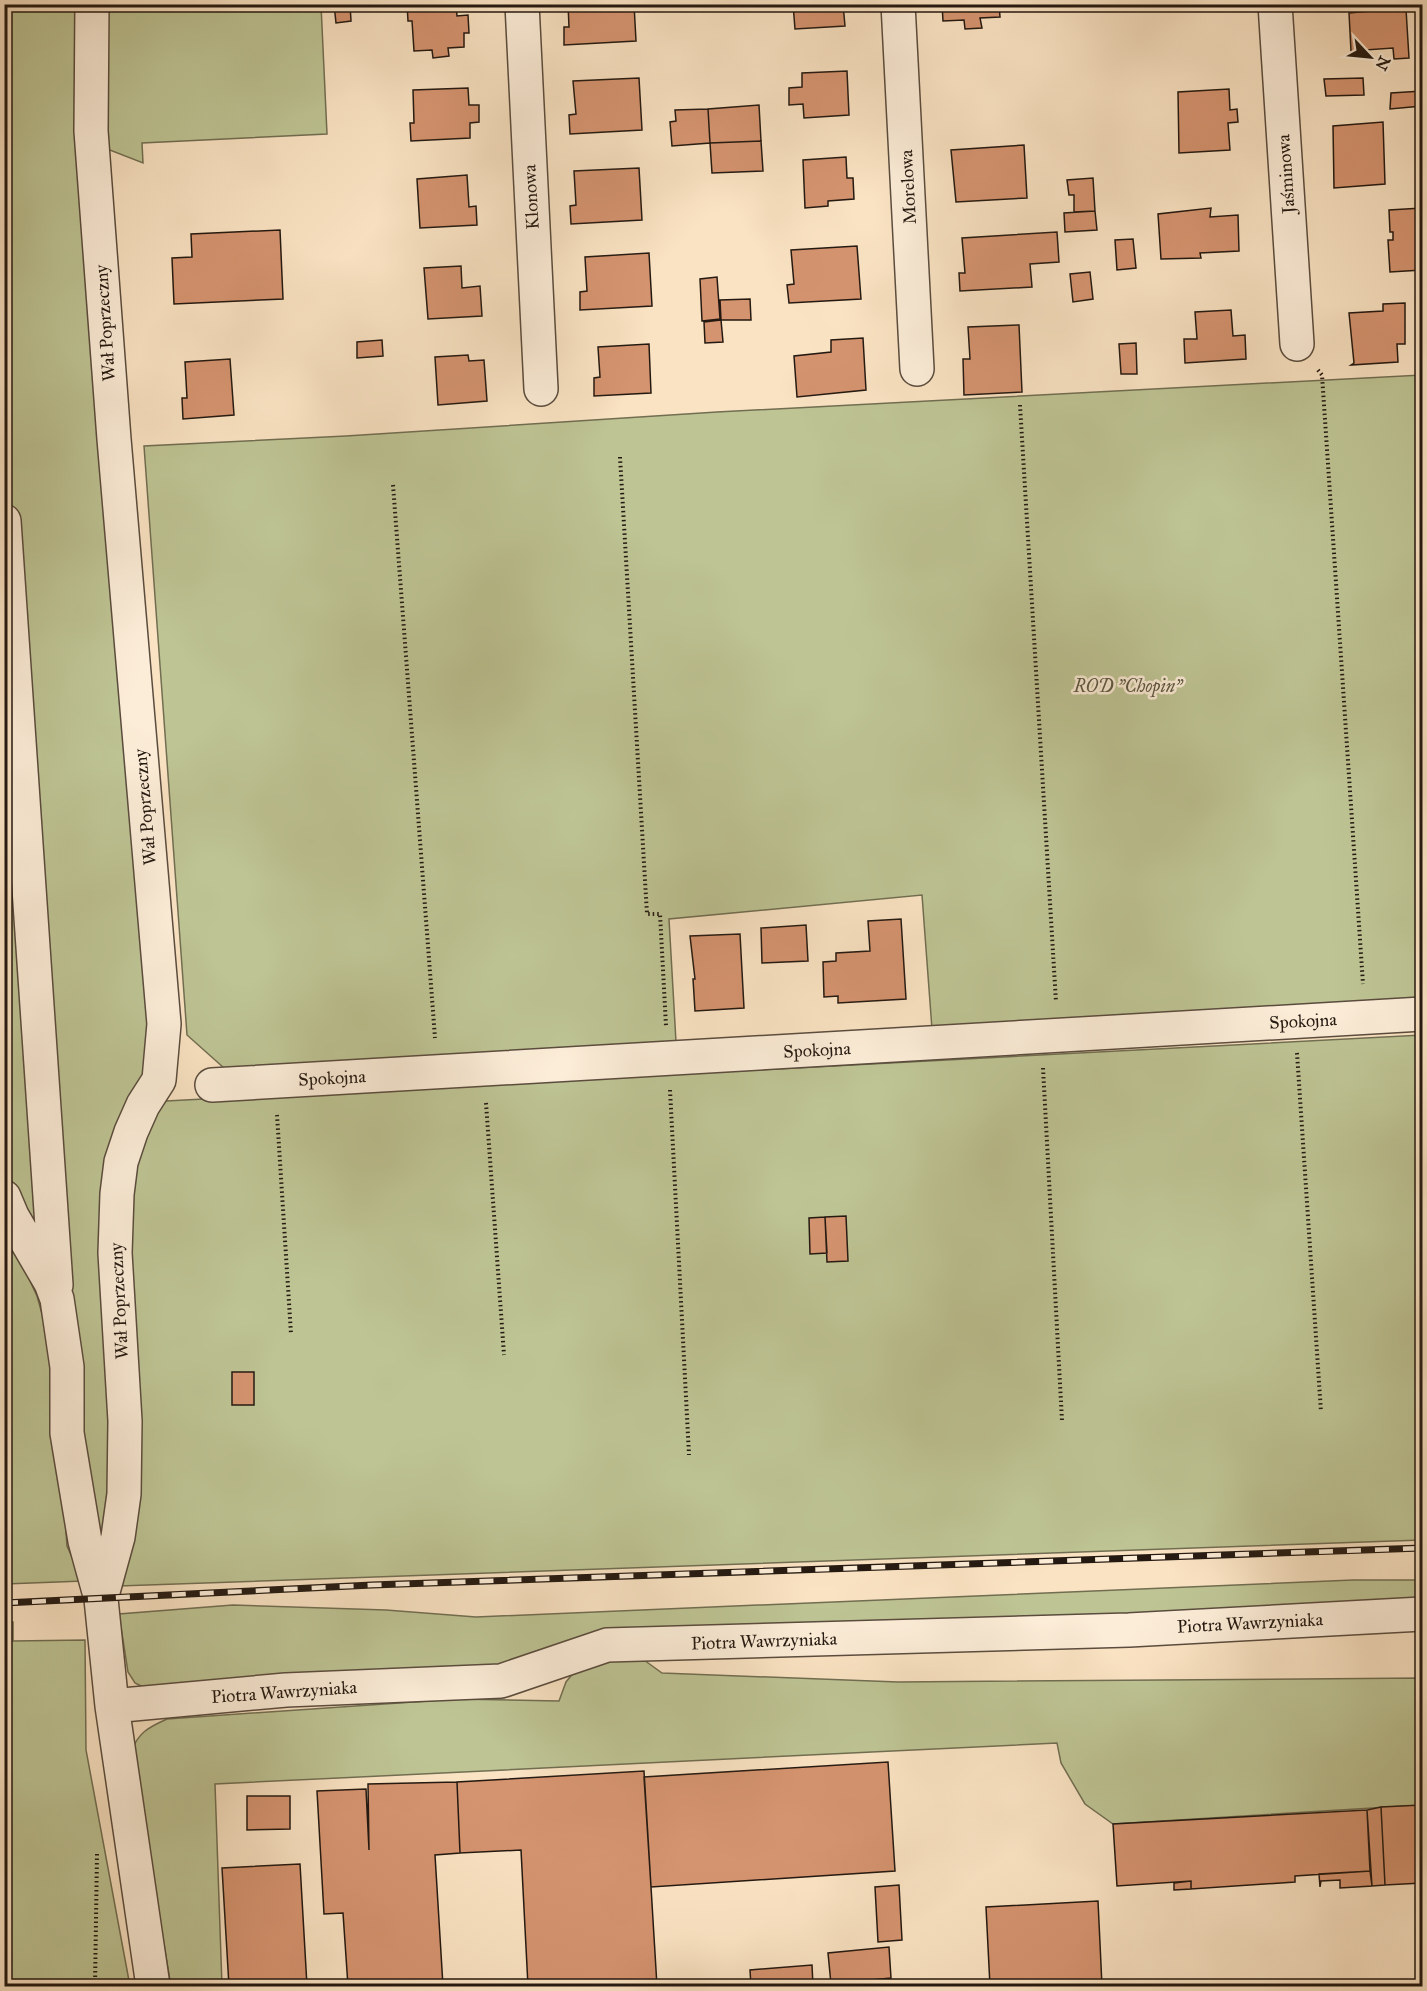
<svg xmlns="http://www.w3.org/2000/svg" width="1427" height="1991" font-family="'IM FELL Great Primer',serif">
<rect width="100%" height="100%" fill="#fae3c3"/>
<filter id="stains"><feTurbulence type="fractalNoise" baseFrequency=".00333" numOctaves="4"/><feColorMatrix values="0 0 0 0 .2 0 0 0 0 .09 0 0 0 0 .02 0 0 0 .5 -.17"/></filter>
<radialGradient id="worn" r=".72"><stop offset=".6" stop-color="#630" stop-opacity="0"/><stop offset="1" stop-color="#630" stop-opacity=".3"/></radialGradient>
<!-- green -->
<path fill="#bec494" stroke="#716e52" stroke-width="1.5" d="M4 5H92L164 1024 127 1115 116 1421 102 1556 76 1421 5 1167Z
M100 5H321L327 134 142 143 143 163 102 147Z
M1422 375V1000L932 1029 922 895 669 919 676 1042 224 1068 187 1035 144 446 346 436 717 412Z
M1422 1035V1540L119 1586 127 1180 154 1107 166 1101Z
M4 1225 37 1296 54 1357 67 1546 83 1581 5 1584Z
M1353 1580H1422V1605L694 1626 479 1673 149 1690 135 1683 128 1672 119 1614 233 1605 386 1610 476 1617Z
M5 1622H13V1641L85 1640 86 1750 130 1986H5Z
M644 1660 662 1673 898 1682 1422 1678V1805L1113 1824 1085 1804 1061 1763 1057 1743 215 1784 222 1986H171L131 1753C137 1733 149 1727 167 1719L457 1699 559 1701 566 1682 583 1661Z"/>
<!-- building -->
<path fill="#d59470" stroke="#241911" stroke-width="1.5" d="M334 4H350L351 21 336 23Z
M407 4H456L457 16 468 15 469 33H464V47L448 48 449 56 433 58 432 50 414 51 412 21H408Z
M568 4H634L636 41 564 45V27H569Z
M793 4H843L845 26 795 29Z
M942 4H999L1000 17 980 18 982 28 965 29 964 20 943 21Z
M1370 4H1386V10L1406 9 1409 58 1394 59 1393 48 1351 51 1349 13 1370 11Z
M847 71 849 115 804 118 803 104 789 105V88L802 87V73Z
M639 78 642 130 570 134 569 115 576 114 573 81Z
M1363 78 1364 95 1326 96 1324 79Z
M468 88 469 105H479V122L470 123V138L411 141 410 123H414L413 90Z
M1229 89 1230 110 1237 109 1238 122 1228 123 1230 150 1179 153 1178 92Z
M1422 91V106L1390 109 1391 93Z
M759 105 761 141 710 143 708 109Z
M708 109 710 143 672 146 670 122 676 121 675 110Z
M1383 122 1385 184 1334 188 1333 126Z
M761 141 763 171 712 173 710 143Z
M1024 145 1027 198 956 202 951 150Z
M846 157 847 178H853L854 199 828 201V206L805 208 803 160Z
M639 168 642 220 571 224 570 206 576 205 574 171Z
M467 175 469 207 476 206 477 225 420 228 417 179Z
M1093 178 1095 211 1074 212V195H1069L1067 180Z
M1211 208 1210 217 1238 215 1239 251 1200 253 1201 258 1161 259 1158 214Z
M1422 208V270L1390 272 1388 240H1393V232H1390L1389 210Z
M1095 211 1097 230 1065 232 1064 213Z
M280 230 283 299 174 304 172 258 192 257 191 234Z
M1057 232 1059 262 1030 264 1032 287 960 291 959 273H965L962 238Z
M1133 239 1136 268 1117 270 1115 240Z
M857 246 861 299 789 303 787 285 794 284 791 250Z
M649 253 652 306 580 310V292L587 291 585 257Z
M461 266 462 288 480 286 482 316 428 319 424 268Z
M1090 272 1093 299 1073 302 1070 274Z
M717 277 720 319 702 321 700 279Z
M750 299 751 320H721L720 300Z
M1405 303V344H1397L1398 362 1351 365 1354 363 1349 313 1383 311V304Z
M1231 310 1233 336 1245 335 1246 359 1185 363 1184 339H1197L1195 312Z
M721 320 723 342 705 343 704 322Z
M1019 325 1022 392 964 395 963 359H970L968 327Z
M863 338 866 390 797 397 794 356 831 352V340Z
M382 340 383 356 357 358V342Z
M1136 343 1137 374H1121L1119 344Z
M649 344 651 393 594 396V378L600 377 598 347Z
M468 355 469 361 484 360 487 401 438 405 435 357Z
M230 359 234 415 183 419 182 398H187L185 362Z
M901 919 906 999 838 1003V996L824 997 823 962 836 961V953L870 951 868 921Z
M806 925 808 961 762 963 761 928Z
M740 934 744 1008 695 1011 693 979H695L690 936Z
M846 1216 848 1261 827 1262 825 1217Z
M825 1217 827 1253 810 1254 809 1218Z
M232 1372H254V1405H232Z
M888 1762 895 1871 651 1887 644 1777Z
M644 1771 657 1986H528L521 1850 460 1853 457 1782Z
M457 1782 460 1853 435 1855 443 1986H348L343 1913 324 1914 317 1791 366 1789 369 1850 368 1784Z
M247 1796H290V1829L247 1830Z
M1422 1805V1883L1385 1885 1381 1807Z
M1381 1807 1385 1885 1372 1886 1367 1810Z
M1367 1810 1370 1871 1295 1876V1882L1191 1889V1881L1117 1886 1113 1824Z
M300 1864 307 1986H229L222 1868Z
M1370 1871 1372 1886 1340 1888V1880L1321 1881 1320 1887 1319 1874Z
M1191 1881V1889L1174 1890V1883Z
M899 1885 902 1940 878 1942 875 1887Z
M1098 1901 1102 1986H990L986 1907Z
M889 1947 891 1978 831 1984 828 1953Z
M812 1965 813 1986H751L750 1970Z"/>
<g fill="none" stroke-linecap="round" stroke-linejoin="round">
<!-- minor casing -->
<g stroke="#5a4c3e" stroke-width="36">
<path id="minor" d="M92 4 91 131 114 439 164 1024 159 1080 143 1105 131 1132 121 1162 117 1194 115 1253 125 1421 124 1494 118 1537 101 1599
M522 4 541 389
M898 4 917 369
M1275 4 1297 344
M4 521 56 1285
M212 1085 1422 1014
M4 1197 12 1216 51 1283 57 1299 67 1367V1433L85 1541 101 1599 112 1706 153 1986
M112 1706 286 1690 501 1681 607 1645 1129 1630 1422 1614"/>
</g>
<!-- path -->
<path stroke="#241911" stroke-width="4" stroke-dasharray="1.5 3" stroke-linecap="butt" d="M1318 370 1322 375 1363 984
M1020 405 1056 1002
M620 457 647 914H660L666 1026
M393 485 435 1038
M1297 1053 1321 1412
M1043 1068 1062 1421
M670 1090 689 1455
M486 1103 504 1355
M277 1115 291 1334
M95 1986 97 1854"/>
<!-- minor -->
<use href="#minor" stroke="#fcedd8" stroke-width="33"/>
<!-- rail casing -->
<g stroke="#241911" stroke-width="7">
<path id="rail" d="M4 1603 372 1585 1422 1548"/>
</g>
<!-- rail -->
<use href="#rail" stroke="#fcedd8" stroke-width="4.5" stroke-dasharray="14" stroke-linecap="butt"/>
</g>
<g text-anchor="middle" stroke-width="5" stroke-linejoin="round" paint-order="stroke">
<!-- street labels -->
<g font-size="18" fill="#241911" stroke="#fcedd8">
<text transform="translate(1286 174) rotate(-94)" y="6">Jaśminowa</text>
<text transform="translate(908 187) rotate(-93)" y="6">Morelowa</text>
<text transform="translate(531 197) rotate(-93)" y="6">Klonowa</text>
<text transform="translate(105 323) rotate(-94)" y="6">Wał Poprzeczny</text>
<text transform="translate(145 807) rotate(-95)" y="6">Wał Poprzeczny</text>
<text transform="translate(1303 1021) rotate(-3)" y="6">Spokojna</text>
<text transform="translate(817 1050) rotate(-3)" y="6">Spokojna</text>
<text transform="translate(332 1078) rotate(-3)" y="6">Spokojna</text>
<text transform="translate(119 1301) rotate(-93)" y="6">Wał Poprzeczny</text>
<text transform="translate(1250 1623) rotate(-3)" y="6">Piotra Wawrzyniaka</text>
<text transform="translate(764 1641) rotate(-2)" y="6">Piotra Wawrzyniaka</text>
<text transform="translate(284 1692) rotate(-4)" y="6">Piotra Wawrzyniaka</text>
</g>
<!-- park labels -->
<g font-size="18" font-style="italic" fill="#5a553f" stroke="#fcedd8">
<text x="1128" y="692">ROD "Chopin"</text>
</g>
</g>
<!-- margin -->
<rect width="1427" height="1991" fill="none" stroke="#fae3c3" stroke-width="24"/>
<rect x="6" y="6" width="1415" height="1979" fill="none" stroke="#241911" stroke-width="3"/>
<rect x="12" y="12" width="1403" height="1967" fill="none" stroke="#241911" stroke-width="1.5"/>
<!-- north arrow -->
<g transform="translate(1370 57) rotate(116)" stroke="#fcedd8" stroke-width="4.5" paint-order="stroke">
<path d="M0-4.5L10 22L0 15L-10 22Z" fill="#241911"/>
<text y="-9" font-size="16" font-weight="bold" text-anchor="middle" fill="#241911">N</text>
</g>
<rect width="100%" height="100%" filter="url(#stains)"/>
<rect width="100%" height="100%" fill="url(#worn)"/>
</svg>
